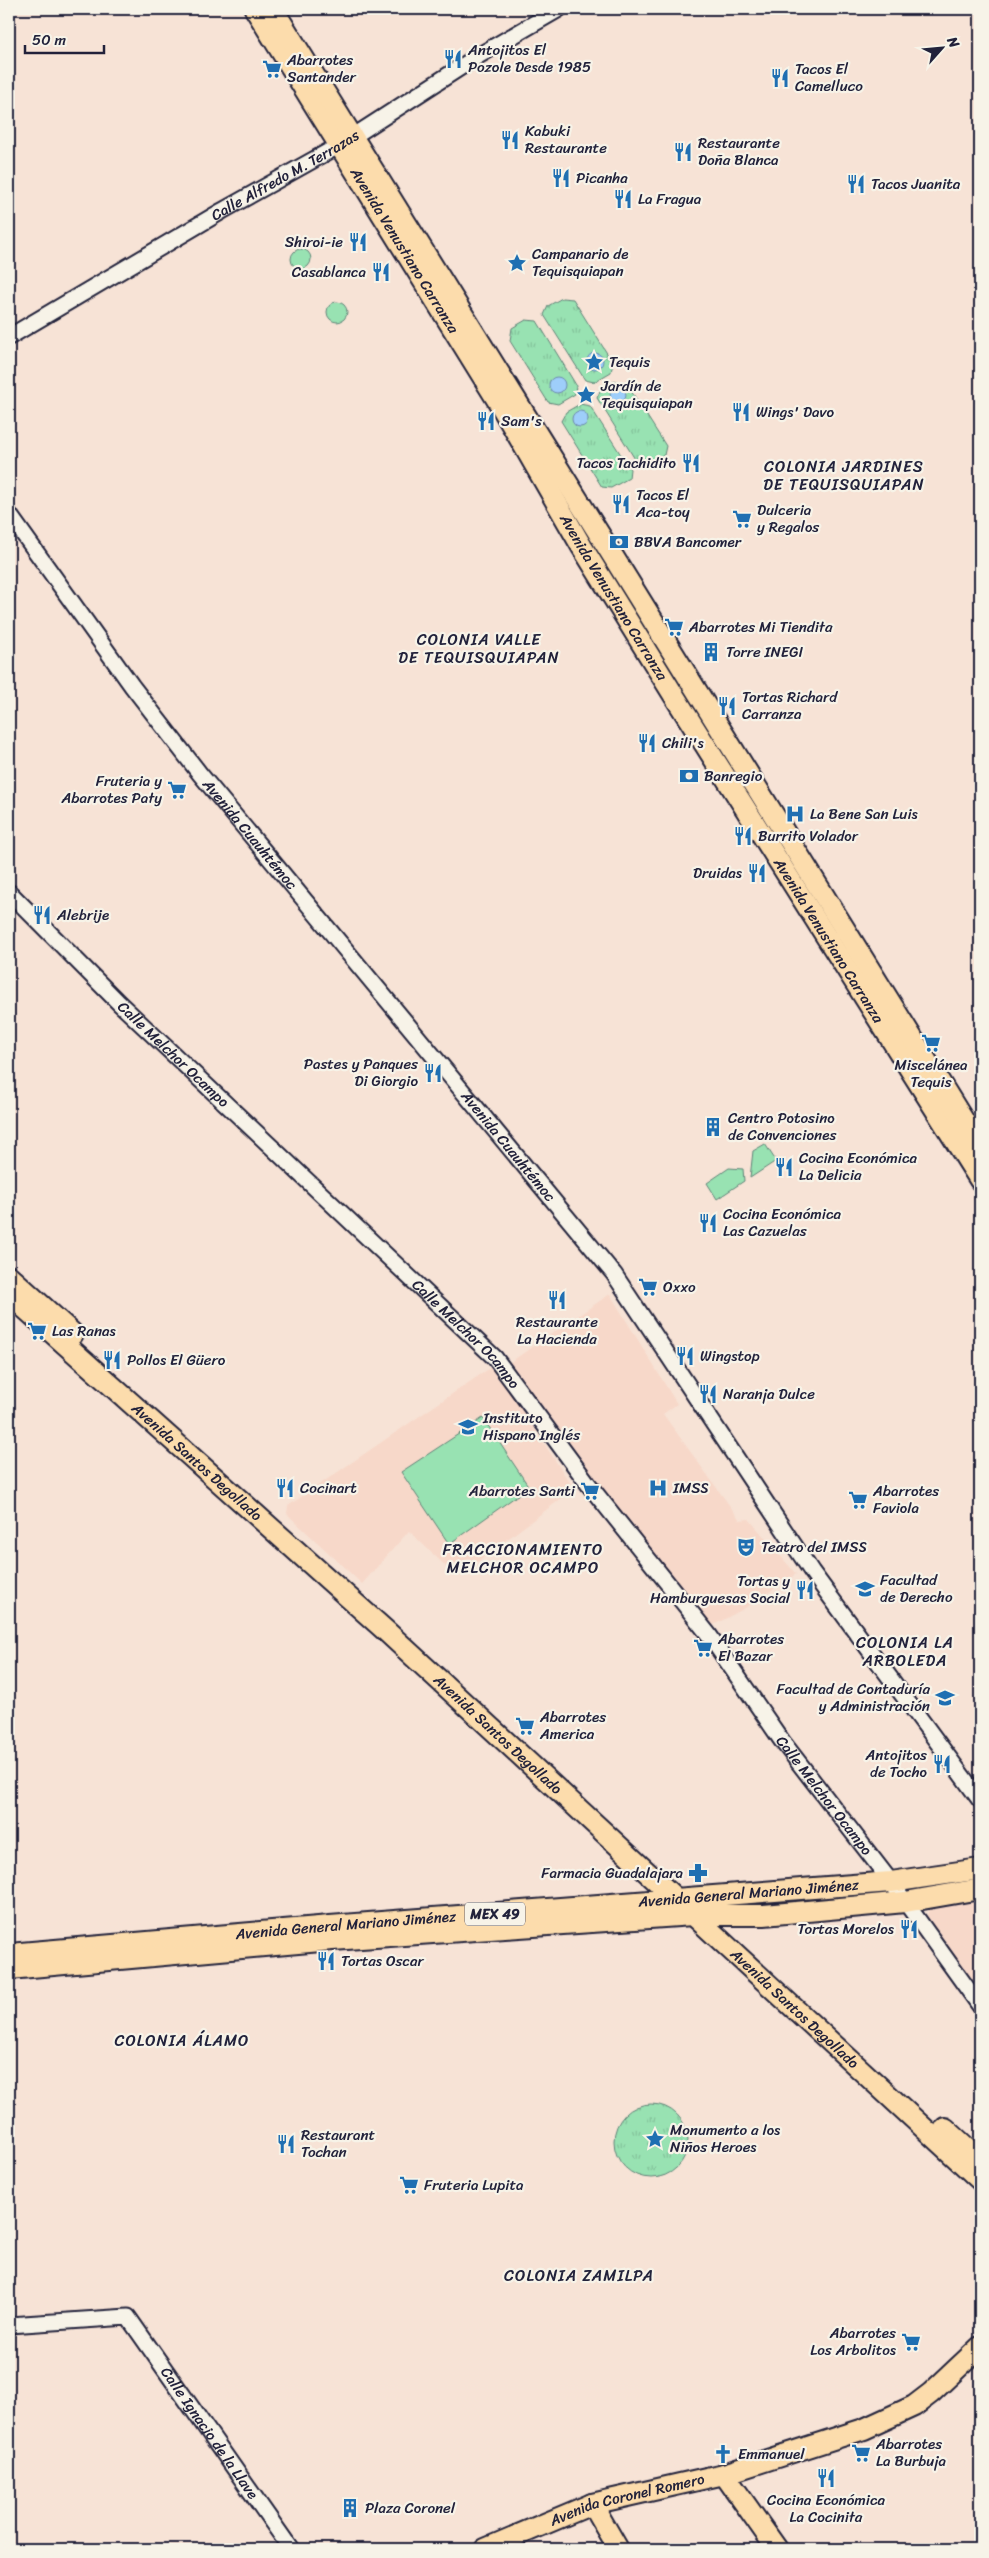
<svg xmlns="http://www.w3.org/2000/svg" width="989" height="2558" font-family="Sriracha,sans-serif">
<defs>
<pattern id="park-tufts" width="24" height="20" patternUnits="userSpaceOnUse" patternTransform="scale(1.25)"><rect width="24" height="20" fill="#98e2b2"/><path d="M3 7l-1-3M5 7V3M7 7l1-3M15 17l-1-3M17 17v-4M19 17l1-3" fill="none" stroke="#83c29a"/></pattern>
</defs>
<rect width="100%" height="100%" fill="#f7e3d6"/>
<filter id="ink" filterUnits="userSpaceOnUse"><feTurbulence type="fractalNoise" baseFrequency=".02" numOctaves="2"/><feDisplacementMap in="SourceGraphic" scale="10" xChannelSelector="R" yChannelSelector="G"/><feConvolveMatrix kernelMatrix="1 2 1 2 8 2 1 2 1" color-interpolation-filters="sRGB"/></filter>
<g filter="url(#ink)">
<!-- built -->
<path fill="#f7d8c9" d="M610 1294 677 1404 663 1414 740 1520 749 1519 796 1574 747 1607 708 1628 506 1365Z
M493 1366 574 1489 457 1577 409 1531 362 1584 287 1514 288 1506Z
M980 1901V1993L927 1916 930 1905Z"/>
<!-- green -->
<path fill="#98e2b2" stroke="#5d8276" d="M291 259a10 10 0 1 1 20 0a10 10 0 1 1-20 0Z
M327 312a10 10 0 1 1 20 0a10 10 0 1 1-20 0Z
M765 1144 776 1161 750 1178 753 1151Z
M729 1168 743 1169 744 1181 717 1199 707 1183Z
M483 1418 529 1487 449 1544 401 1472Z"/>
<!-- park -->
<path fill="url(#park-tufts)" stroke="#5d8276" d="M562 298 573 299 613 363 611 372 594 382 585 380 544 315 548 306Z
M526 320 537 321 576 385 575 394 558 404 548 402 510 341 512 328Z
M615 381 626 383 666 446 664 455 647 465 638 464 597 398 601 389Z
M580 404 590 406 630 469 629 478 611 488 602 487 561 421 566 412Z
M614 2141a37 37 0 1 1 74 0a37 37 0 1 1-74 0Z"/>
<!-- water -->
<path fill="#9ecefa" stroke="#6c89ae" d="M587 361a8 8 0 1 1 16 0a8 8 0 1 1-16 0Z
M549 385a8 8 0 1 1 16 0a8 8 0 1 1-16 0Z
M610 395a8 8 0 1 1 16 0a8 8 0 1 1-16 0Z
M572 419a8 8 0 1 1 16 0a8 8 0 1 1-16 0Z"/>
<g fill="none" stroke-linecap="round" stroke-linejoin="round">
<!-- minor casing -->
<g stroke="#22223b" stroke-width="19">
<g id="minor">
<path id="s1" d="M9 337 222 211 340 145 478 56 559 9"/>
<path id="s2" d="M9 514 132 686 200 774 614 1274 812 1572 980 1800"/>
<path id="s3" d="M9 892 119 1003 495 1358 589 1485 709 1635 782 1741 891 1882 980 2006"/>
<path id="s4" d="M9 2325 128 2317 291 2549"/>
</g>
</g>
<!-- major casing -->
<g stroke="#22223b" stroke-width="24">
<g id="major">
<path id="s5" d="M255 9 501 406 582 547 673 694 980 1180"/>
<path d="M273 9 980 1147"/>
<path d="M9 1276 73 1334"/>
<path id="s6" d="M9 1294 386 1631 980 2180"/>
<path id="s7" d="M9 1954 330 1926 891 1882 980 1869"/>
<path d="M9 1969 332 1940 693 1915H764L905 1902 980 1889"/>
<path d="M945 2128 980 2160"/>
<path d="M724 2474 777 2549"/>
<path d="M592 2504 618 2549"/>
<path id="s8" d="M485 2549 592 2504 724 2474 864 2429 914 2406 931 2393 980 2347"/>
</g>
</g>
<!-- minor -->
<use href="#minor" stroke="#f7f3e8" stroke-width="15"/>
<!-- major -->
<use href="#major" stroke="#fcdcac" stroke-width="20"/>
</g>
</g>
<!-- icons -->
<defs>
<g id="restaurant-bare" transform="scale(1.5)"><path d="M-5-6h1v4h1v-4h1v4h1v-4h1v5L-1.5 .5V6h-2V.5L-5-1ZM5-6V6H3V1.5H1.5Q1.5-4 5-6Z" fill="#1f6fb2" stroke="#f7f3e8" stroke-width="2.5" paint-order="stroke"/></g>
<g id="supermarket-bare" transform="scale(1.5)"><path d="M-6-5.5h2.5l.6 2H6L4.5 2H-2.5L-4.4-4H-6ZM-1.5 3.2a1.3 1.3 0 1 0 .1 0ZM3 3.2a1.3 1.3 0 1 0 .1 0Z" fill="#1f6fb2" stroke="#f7f3e8" stroke-width="2.5" paint-order="stroke"/></g>
<g id="sight-bare" transform="scale(1.5)"><path d="M0-6L1.8-2.2L6-1.7L2.9 1.2L3.7 5.4L0 3.3L-3.7 5.4L-2.9 1.2L-6-1.7L-1.8-2.2Z" fill="#1f6fb2" stroke="#f7f3e8" stroke-width="2.5" paint-order="stroke"/></g>
<g id="bank-bare" transform="scale(1.5)"><path d="M-6-4H6V4H-6ZM0-2.3a2.3 2.3 0 1 0 0 4.6a2.3 2.3 0 1 0 0-4.6Z" fill="#1f6fb2" stroke="#f7f3e8" stroke-width="2.5" paint-order="stroke"/></g>
<g id="building-bare" transform="scale(1.5)"><path d="M-4-6H4V6H1V3H-1V6H-4ZM-2.5-4.3h1.7v1.8h-1.7ZM.8-4.3h1.7v1.8H.8ZM-2.5-1h1.7V.8h-1.7ZM.8-1h1.7V.8H.8Z" fill="#1f6fb2" stroke="#f7f3e8" stroke-width="2.5" paint-order="stroke"/></g>
<g id="hospital-bare" transform="scale(1.5)"><path d="M-5-5h3v3.5h4V-5h3V5h-3V1.5h-4V5h-3Z" fill="#1f6fb2" stroke="#f7f3e8" stroke-width="2.5" paint-order="stroke"/></g>
<g id="school-bare" transform="scale(1.5)"><path d="M0-5L7-2L0 1L-7-2ZM-4 1L0 2.5L4 1V4Q0 6-4 4Z" fill="#1f6fb2" stroke="#f7f3e8" stroke-width="2.5" paint-order="stroke"/></g>
<g id="theatre-bare" transform="scale(1.5)"><path d="M-5-5.5Q0-4 5-5.5V0Q5 5 0 6Q-5 5-5 0ZM-3.3-2.5H-1v1.5H-3.3ZM1-2.5H3.3v1.5H1ZM-2.8 1Q0 5.5 2.8 1Z" fill="#1f6fb2" stroke="#f7f3e8" stroke-width="2.5" paint-order="stroke"/></g>
<g id="university-bare" transform="scale(1.5)"><path d="M0-5L7-2L0 1L-7-2ZM-4 1L0 2.5L4 1V4Q0 6-4 4Z" fill="#1f6fb2" stroke="#f7f3e8" stroke-width="2.5" paint-order="stroke"/></g>
<g id="pharmacy-bare" transform="scale(1.5)"><path d="M-2-6h4v4h4v4h-4v4h-4v-4h-4v-4h4Z" fill="#1f6fb2" stroke="#f7f3e8" stroke-width="2.5" paint-order="stroke"/></g>
<g id="church-bare" transform="scale(1.5)"><path d="M-1.2-6h2.4v3.5h3.3v2.4h-3.3V6h-2.4V-.1h-3.3v-2.4h3.3Z" fill="#1f6fb2" stroke="#f7f3e8" stroke-width="2.5" paint-order="stroke"/></g>
</defs>
<g fill-rule="evenodd">
<use href="#restaurant-bare" x="453" y="59"/>
<use href="#supermarket-bare" x="272" y="69"/>
<use href="#restaurant-bare" x="780" y="78"/>
<use href="#restaurant-bare" x="510" y="140"/>
<use href="#restaurant-bare" x="683" y="152"/>
<use href="#restaurant-bare" x="561" y="178"/>
<use href="#restaurant-bare" x="856" y="184"/>
<use href="#restaurant-bare" x="623" y="199"/>
<use href="#restaurant-bare" x="358" y="242"/>
<use href="#sight-bare" x="517" y="263"/>
<use href="#restaurant-bare" x="381" y="272"/>
<use href="#sight-bare" x="594" y="362"/>
<use href="#sight-bare" x="586" y="395"/>
<use href="#restaurant-bare" x="741" y="412"/>
<use href="#restaurant-bare" x="486" y="421"/>
<use href="#restaurant-bare" x="691" y="463"/>
<use href="#restaurant-bare" x="621" y="504"/>
<use href="#supermarket-bare" x="742" y="519"/>
<use href="#bank-bare" x="619" y="542"/>
<use href="#supermarket-bare" x="674" y="627"/>
<use href="#building-bare" x="711" y="652"/>
<use href="#restaurant-bare" x="727" y="706"/>
<use href="#restaurant-bare" x="647" y="743"/>
<use href="#bank-bare" x="689" y="776"/>
<use href="#supermarket-bare" x="177" y="790"/>
<use href="#hospital-bare" x="795" y="814"/>
<use href="#restaurant-bare" x="743" y="836"/>
<use href="#restaurant-bare" x="757" y="873"/>
<use href="#restaurant-bare" x="42" y="915"/>
<use href="#supermarket-bare" x="931" y="1043"/>
<use href="#restaurant-bare" x="433" y="1073"/>
<use href="#building-bare" x="713" y="1127"/>
<use href="#restaurant-bare" x="784" y="1167"/>
<use href="#restaurant-bare" x="708" y="1223"/>
<use href="#supermarket-bare" x="648" y="1287"/>
<use href="#restaurant-bare" x="557" y="1300"/>
<use href="#supermarket-bare" x="37" y="1331"/>
<use href="#restaurant-bare" x="685" y="1356"/>
<use href="#restaurant-bare" x="112" y="1360"/>
<use href="#restaurant-bare" x="708" y="1394"/>
<use href="#school-bare" x="468" y="1427"/>
<use href="#restaurant-bare" x="285" y="1488"/>
<use href="#hospital-bare" x="658" y="1488"/>
<use href="#supermarket-bare" x="590" y="1491"/>
<use href="#supermarket-bare" x="858" y="1500"/>
<use href="#theatre-bare" x="746" y="1547"/>
<use href="#university-bare" x="865" y="1589"/>
<use href="#restaurant-bare" x="805" y="1590"/>
<use href="#supermarket-bare" x="703" y="1648"/>
<use href="#school-bare" x="945" y="1698"/>
<use href="#supermarket-bare" x="525" y="1726"/>
<use href="#restaurant-bare" x="942" y="1764"/>
<use href="#pharmacy-bare" x="698" y="1873"/>
<use href="#restaurant-bare" x="909" y="1929"/>
<use href="#restaurant-bare" x="326" y="1961"/>
<use href="#sight-bare" x="655" y="2139"/>
<use href="#restaurant-bare" x="286" y="2144"/>
<use href="#supermarket-bare" x="409" y="2185"/>
<use href="#supermarket-bare" x="911" y="2342"/>
<use href="#supermarket-bare" x="861" y="2453"/>
<use href="#church-bare" x="723" y="2454"/>
<use href="#restaurant-bare" x="826" y="2478"/>
<use href="#building-bare" x="350" y="2508"/>
</g>
<g text-anchor="middle" stroke-width="4.5" stroke-linejoin="round" paint-order="stroke">
<!-- shield labels -->
<rect fill="#f7f3e8" stroke="#62616f" stroke-width="1" x="465" y="1902.5" width="60" height="23" rx="4"/>
<g font-size="14" font-weight="bold" fill="#22223b">
<text x="495" y="1919">MEX 49</text>
</g>
<!-- poi labels -->
<g font-size="15" fill="#22223b" stroke="#f7f3e8" text-anchor="start">
<text x="468" y="55">Antojitos El<tspan x="468" dy="17">Pozole Desde 1985</tspan></text>
<text x="287" y="65">Abarrotes<tspan x="287" dy="17">Santander</tspan></text>
<text x="795" y="74">Tacos El<tspan x="795" dy="17">Camelluco</tspan></text>
<text x="525" y="136">Kabuki<tspan x="525" dy="17">Restaurante</tspan></text>
<text x="698" y="148">Restaurante<tspan x="698" dy="17">Doña Blanca</tspan></text>
<text x="576" y="183">Picanha</text>
<text x="871" y="189">Tacos Juanita</text>
<text x="638" y="204">La Fragua</text>
<text x="343" y="247" text-anchor="end">Shiroi-ie</text>
<text x="532" y="259">Campanario de<tspan x="532" dy="17">Tequisquiapan</tspan></text>
<text x="366" y="277" text-anchor="end">Casablanca</text>
<text x="609" y="367">Tequis</text>
<text x="601" y="391">Jardín de<tspan x="601" dy="17">Tequisquiapan</tspan></text>
<text x="756" y="417">Wings' Davo</text>
<text x="501" y="426">Sam's</text>
<text x="676" y="468" text-anchor="end">Tacos Tachidito</text>
<text x="636" y="500">Tacos El<tspan x="636" dy="17">Aca-toy</tspan></text>
<text x="757" y="515">Dulceria<tspan x="757" dy="17">y Regalos</tspan></text>
<text x="634" y="547">BBVA Bancomer</text>
<text x="689" y="632">Abarrotes Mi Tiendita</text>
<text x="726" y="657">Torre INEGI</text>
<text x="742" y="702">Tortas Richard<tspan x="742" dy="17">Carranza</tspan></text>
<text x="662" y="748">Chili's</text>
<text x="704" y="781">Banregio</text>
<text x="162" y="786" text-anchor="end">Fruteria y<tspan x="162" dy="17">Abarrotes Paty</tspan></text>
<text x="810" y="819">La Bene San Luis</text>
<text x="758" y="841">Burrito Volador</text>
<text x="742" y="878" text-anchor="end">Druidas</text>
<text x="57" y="920">Alebrije</text>
<text x="418" y="1069" text-anchor="end">Pastes y Panques<tspan x="418" dy="17">Di Giorgio</tspan></text>
<text x="931" y="1070" text-anchor="middle">Miscelánea<tspan x="931" dy="17">Tequis</tspan></text>
<text x="728" y="1123">Centro Potosino<tspan x="728" dy="17">de Convenciones</tspan></text>
<text x="799" y="1163">Cocina Económica<tspan x="799" dy="17">La Delicia</tspan></text>
<text x="723" y="1219">Cocina Económica<tspan x="723" dy="17">Las Cazuelas</tspan></text>
<text x="663" y="1292">Oxxo</text>
<text x="557" y="1327" text-anchor="middle">Restaurante<tspan x="557" dy="17">La Hacienda</tspan></text>
<text x="52" y="1336">Las Ranas</text>
<text x="700" y="1361">Wingstop</text>
<text x="127" y="1365">Pollos El Güero</text>
<text x="723" y="1399">Naranja Dulce</text>
<text x="483" y="1423">Instituto<tspan x="483" dy="17">Hispano Inglés</tspan></text>
<text x="300" y="1493">Cocinart</text>
<text x="673" y="1493">IMSS</text>
<text x="575" y="1496" text-anchor="end">Abarrotes Santi</text>
<text x="873" y="1496">Abarrotes<tspan x="873" dy="17">Faviola</tspan></text>
<text x="761" y="1552">Teatro del IMSS</text>
<text x="880" y="1585">Facultad<tspan x="880" dy="17">de Derecho</tspan></text>
<text x="790" y="1586" text-anchor="end">Tortas y<tspan x="790" dy="17">Hamburguesas Social</tspan></text>
<text x="718" y="1644">Abarrotes<tspan x="718" dy="17">El Bazar</tspan></text>
<text x="930" y="1694" text-anchor="end">Facultad de Contaduría<tspan x="930" dy="17">y Administración</tspan></text>
<text x="540" y="1722">Abarrotes<tspan x="540" dy="17">America</tspan></text>
<text x="927" y="1760" text-anchor="end">Antojitos<tspan x="927" dy="17">de Tocho</tspan></text>
<text x="683" y="1878" text-anchor="end">Farmacia Guadalajara</text>
<text x="894" y="1934" text-anchor="end">Tortas Morelos</text>
<text x="341" y="1966">Tortas Oscar</text>
<text x="670" y="2135">Monumento a los<tspan x="670" dy="17">Niños Heroes</tspan></text>
<text x="301" y="2140">Restaurant<tspan x="301" dy="17">Tochan</tspan></text>
<text x="424" y="2190">Fruteria Lupita</text>
<text x="896" y="2338" text-anchor="end">Abarrotes<tspan x="896" dy="17">Los Arbolitos</tspan></text>
<text x="876" y="2449">Abarrotes<tspan x="876" dy="17">La Burbuja</tspan></text>
<text x="738" y="2459">Emmanuel</text>
<text x="826" y="2505" text-anchor="middle">Cocina Económica<tspan x="826" dy="17">La Cocinita</tspan></text>
<text x="365" y="2513">Plaza Coronel</text>
</g>
<!-- street labels -->
<g font-size="15" fill="#22223b" stroke="#f7f3e8">
<text dy="5" stroke="none"><textPath href="#s1" startOffset="320">Calle Alfredo M. Terrazas</textPath></text>
<text dy="5" stroke="none"><textPath href="#s5" startOffset="284">Avenida Venustiano Carranza</textPath></text>
<text dy="5" stroke="none"><textPath href="#s5" startOffset="689">Avenida Venustiano Carranza</textPath></text>
<text dy="5" stroke="none"><textPath href="#s2" startOffset="401">Avenida Cuauhtémoc</textPath></text>
<text dy="5" stroke="none"><textPath href="#s5" startOffset="1094">Avenida Venustiano Carranza</textPath></text>
<text dy="5" stroke="none"><textPath href="#s3" startOffset="231">Calle Melchor Ocampo</textPath></text>
<text dy="5" stroke="none"><textPath href="#s2" startOffset="806">Avenida Cuauhtémoc</textPath></text>
<text dy="5" stroke="none"><textPath href="#s3" startOffset="636">Calle Melchor Ocampo</textPath></text>
<text dy="5" stroke="none"><textPath href="#s6" startOffset="252">Avenida Santos Degollado</textPath></text>
<text dy="5" stroke="none"><textPath href="#s6" startOffset="658">Avenida Santos Degollado</textPath></text>
<text dy="5" stroke="none"><textPath href="#s3" startOffset="1221">Calle Melchor Ocampo</textPath></text>
<text dy="5" stroke="none"><textPath href="#s7" startOffset="742">Avenida General Mariano Jiménez</textPath></text>
<text dy="5" stroke="none"><textPath href="#s7" startOffset="338">Avenida General Mariano Jiménez</textPath></text>
<text dy="5" stroke="none"><textPath href="#s6" startOffset="1062">Avenida Santos Degollado</textPath></text>
<text dy="5" stroke="none"><textPath href="#s4" startOffset="261">Calle Ignacio de la Llave</textPath></text>
<text dy="5" stroke="none"><textPath href="#s8" startOffset="151">Avenida Coronel Romero</textPath></text>
</g>
<!-- neighbourhood labels -->
<g font-size="16" letter-spacing="1" fill="#22223b" stroke="#f7f3e8">
<text x="844" y="472">COLONIA JARDINES<tspan x="844" dy="18">DE TEQUISQUIAPAN</tspan></text>
<text x="479" y="645">COLONIA VALLE<tspan x="479" dy="18">DE TEQUISQUIAPAN</tspan></text>
<text x="523" y="1555">FRACCIONAMIENTO<tspan x="523" dy="18">MELCHOR OCAMPO</tspan></text>
<text x="905" y="1648">COLONIA LA<tspan x="905" dy="18">ARBOLEDA</tspan></text>
<text x="182" y="2046">COLONIA ÁLAMO</text>
<text x="579" y="2281">COLONIA ZAMILPA</text>
</g>
</g>
<!-- margin -->
<rect width="989" height="2558" fill="none" stroke="#f7f3e8" stroke-width="30"/>
<rect x="15" y="15" width="959" height="2528" fill="none" stroke="#22223b" stroke-width="2" filter="url(#ink)"/>
<!-- north arrow -->
<g transform="translate(942 48) rotate(63)" stroke="#f7f3e8" stroke-width="4" paint-order="stroke">
<path d="M0-4L9 19L0 12L-9 19Z" fill="#22223b"/>
<text y="-8" font-size="14" font-weight="bold" text-anchor="middle" fill="#22223b">N</text>
</g>
<!-- scale -->
<path d="M25 45v8h79v-8" fill="none" stroke="#22223b" stroke-width="2.5"/>
<text x="32" y="45" font-size="15" fill="#22223b" stroke="#f7f3e8" stroke-width="4" paint-order="stroke">50 m</text>
</svg>
